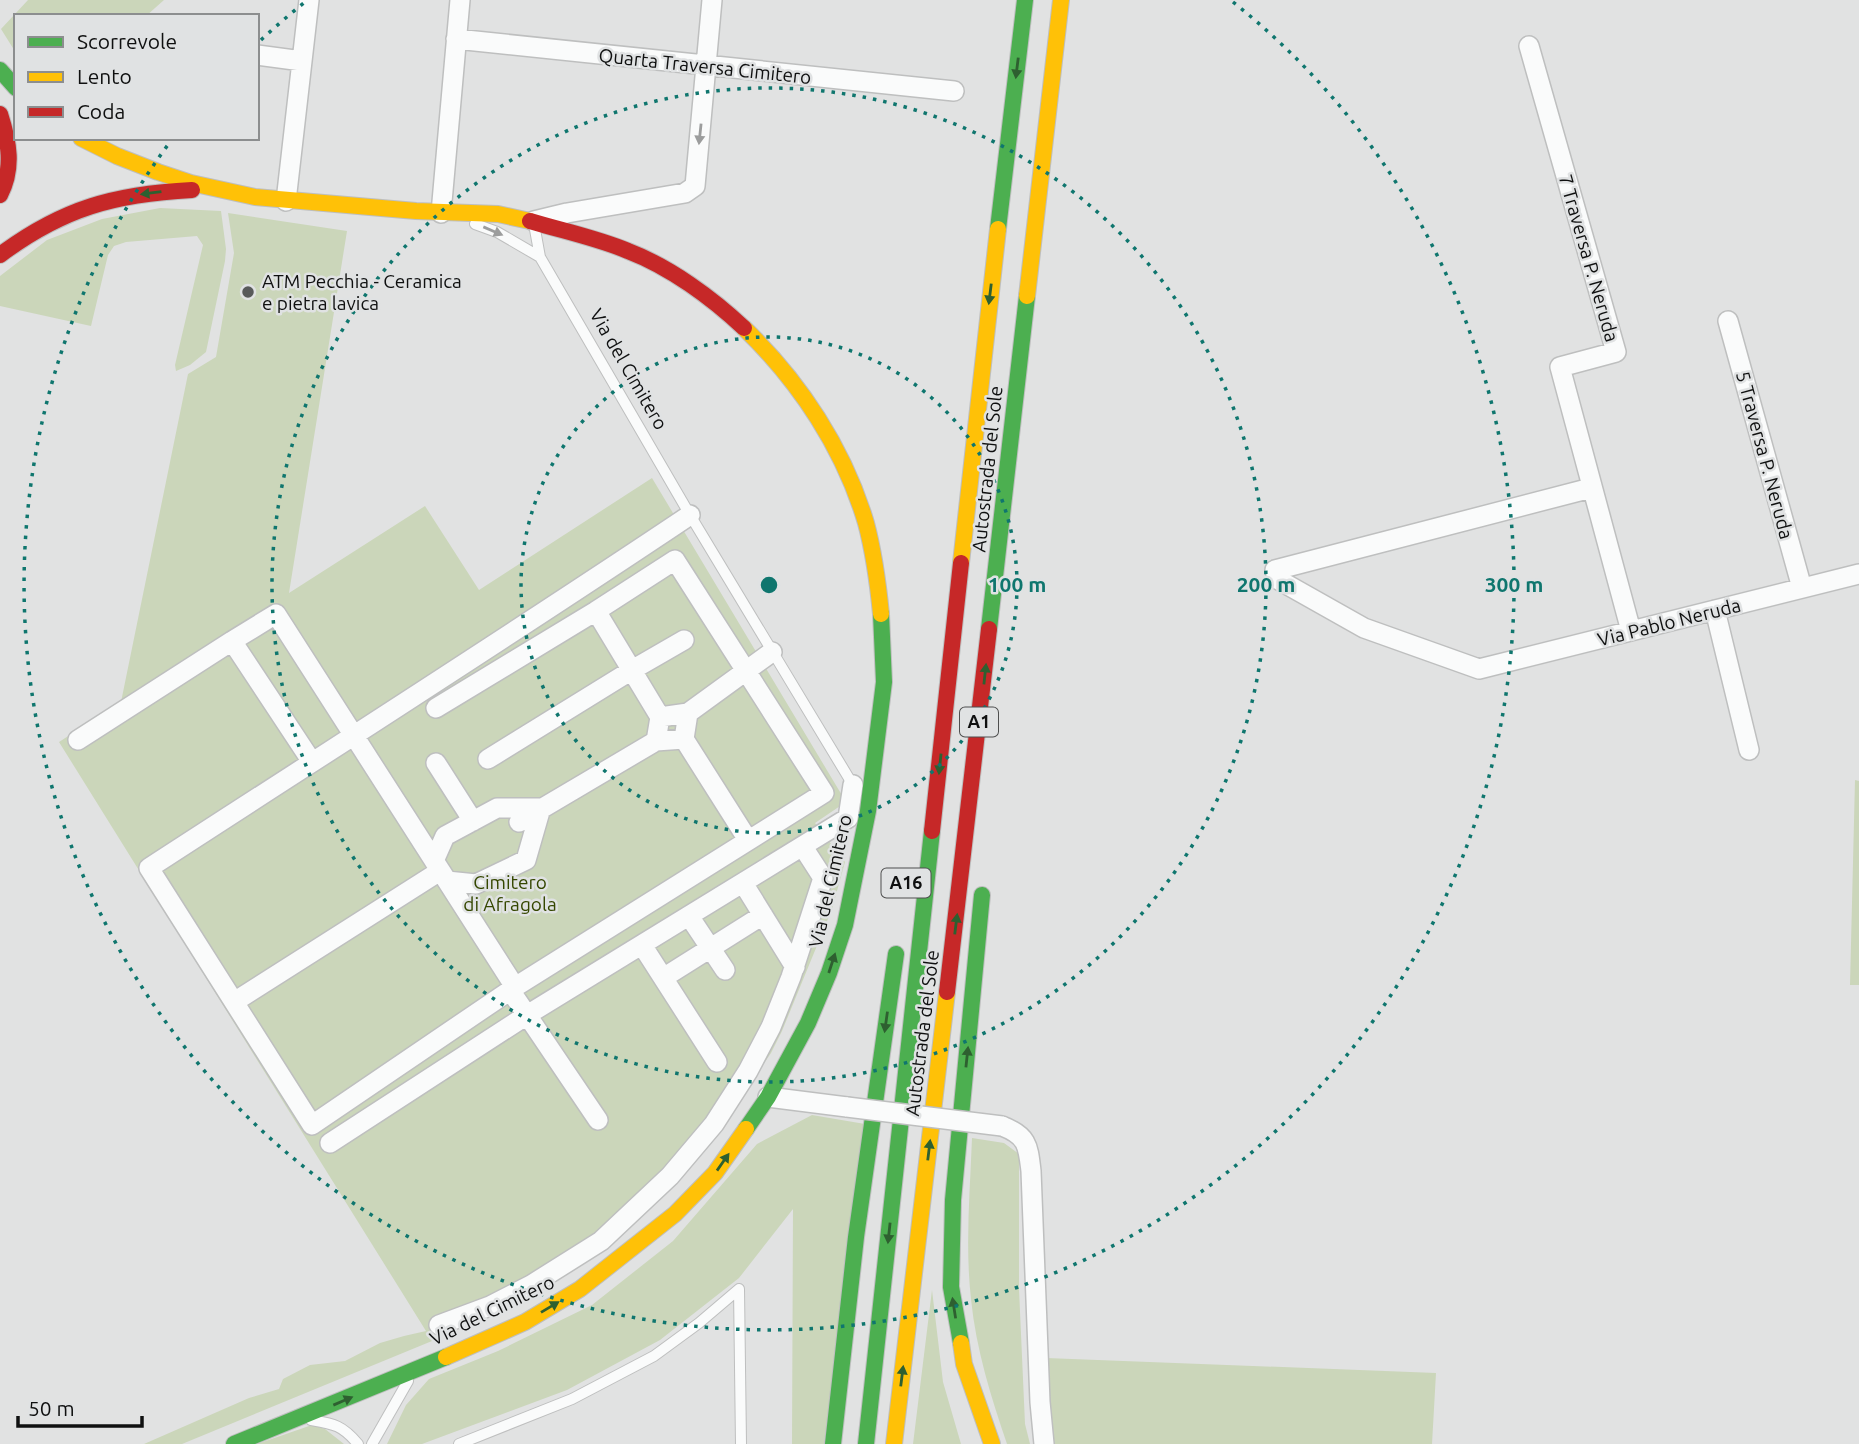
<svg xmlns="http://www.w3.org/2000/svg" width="1859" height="1444" font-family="Ubuntu,sans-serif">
<rect width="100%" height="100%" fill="#e1e2e2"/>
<!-- green -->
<path fill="#cbd6ba" d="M28 0H164L146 16H16V53L1 29Z
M160 208 221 211 226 249 225 261 206 352 190 365 176 371 175 365 203 245 197 236 126 242 114 246 108 255 91 326 0 306V276L47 240 102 219Z
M228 213 347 231 289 593 425 506 479 590 652 478 846 802 815 823 845 862 832 909 782 1031 771 1053 715 1136 519 1299 432 1341 182 1444H144L249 1398 279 1389 283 1379 310 1365 345 1361 380 1343 404 1336 426 1331 59 742 121 702 188 374 216 357 234 253Z
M1855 780 1859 781V985H1850Z
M812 1115 865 1124 824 1444H792L793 1209 739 1278 660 1340 567 1390 422 1444H387L406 1405 429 1379 498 1351 592 1305 673 1241 757 1144Z
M972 1138 1004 1143 1019 1154V1289L1025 1424 1030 1444H1007C991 1397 976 1349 971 1299 965 1246 970 1192 972 1138Z
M932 1290 943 1382 961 1444H913Z
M1046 1358 1436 1373 1432 1444H1053Z
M312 1425 325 1429 344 1444H257Z"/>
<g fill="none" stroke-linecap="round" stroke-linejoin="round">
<!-- lane casing -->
<g stroke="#bebfbf" stroke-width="12">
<path id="lane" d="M475 224 497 232 540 257
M534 224 540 257 690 515 853 785
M311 1420C334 1424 342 1425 358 1444
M372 1444 408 1381
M459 1444 572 1399 654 1356 699 1323 739 1289 741 1444"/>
</g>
<!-- street casing -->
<g stroke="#bebfbf" stroke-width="22">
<path id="street" d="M456 39 954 91
M1529 46 1616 352 1560 367 1631 631
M257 55 302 61
M286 201 309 0
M441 213 460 0
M534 221 567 213 685 193 695 186 712 0
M1728 321 1802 588
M1591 488 1275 570 1277 579 1364 628 1479 669 1859 574
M1715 610 1749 750
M596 611 660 717
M232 641 276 614 515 987 312 1125 149 868C329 751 511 635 690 515
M436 708 596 611 675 560 824 793 515 987
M688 713 660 717 656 741 684 739 688 713 772 652
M684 739 748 840
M78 740 232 641 312 762
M488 759 632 670 684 640
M436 763 473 821
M519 822 656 741
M434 861 445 836 497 808H541L526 860 476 884 447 881
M743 883 795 967
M689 916 725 970
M642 945 717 1062
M663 978 763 915
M510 990 527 1015 848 818 853 785
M234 1002 440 871
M768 1097 847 1107
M1002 1126C1028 1136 1028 1146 1031 1171L1040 1402 1044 1444
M330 1143 527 1015 598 1120
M439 1325 490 1306 531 1285 601 1241 670 1176 714 1124 748 1071 771 1027 791 977 823 878 803 847"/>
</g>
<!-- fast casing -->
<g stroke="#bebfbf" stroke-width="18">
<path id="fast" d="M0 70 16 88
M998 229 1025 0
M989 629 1027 296
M746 1129 768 1097 808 1023 829 973 845 925 868 811 884 682 881 614
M961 1343 951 1287 953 1200 982 895
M234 1444 446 1357
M833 1444 856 1237 896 954
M866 1444 932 831"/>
</g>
<!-- slow casing -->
<g stroke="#bebfbf" stroke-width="18">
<path id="slow" d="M81 138 117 156 158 172 191 183 255 197 416 211 498 214 530 221
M1027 296 1061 0
M744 328C800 382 844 449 866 523 874 553 878 583 881 614
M961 563 998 229
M961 1343 964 1364 992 1444
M446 1357 525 1322 580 1289 675 1214 715 1173 746 1129
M894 1444 947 992"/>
</g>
<!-- jam casing -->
<g stroke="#bebfbf" stroke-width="18">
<path id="jam" d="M0 114C9 142 14 168 0 195
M530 221C563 231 597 238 628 251 670 267 712 298 744 328
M0 255C63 208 115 194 192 190
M932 831 961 563
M947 992 989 629"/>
</g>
<!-- lane -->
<use href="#lane" stroke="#fafbfb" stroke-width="10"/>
<!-- street -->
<use href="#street" stroke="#fafbfb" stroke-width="19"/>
<!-- fast -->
<use href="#fast" stroke="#4caf50" stroke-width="16"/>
<!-- slow -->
<use href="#slow" stroke="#ffc107" stroke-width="16"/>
<!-- jam -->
<use href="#jam" stroke="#c62828" stroke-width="16"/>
<!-- street-bridge casing -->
<g stroke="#bebfbf" stroke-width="22" stroke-linecap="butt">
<path id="street-bridge" d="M847 1107 1002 1126"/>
</g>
<!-- street-bridge -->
<use href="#street-bridge" stroke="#fafbfb" stroke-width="19"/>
</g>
<!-- one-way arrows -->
<defs><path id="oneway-solid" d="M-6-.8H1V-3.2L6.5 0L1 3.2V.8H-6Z" transform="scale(1.75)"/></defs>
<g fill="#2e6030">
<use href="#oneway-solid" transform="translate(1017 68) rotate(97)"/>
<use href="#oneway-solid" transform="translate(151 193) rotate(173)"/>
<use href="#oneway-solid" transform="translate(990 294) rotate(97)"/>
<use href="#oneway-solid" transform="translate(985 674) rotate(-84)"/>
<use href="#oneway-solid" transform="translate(940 764) rotate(96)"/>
<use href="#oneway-solid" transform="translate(956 924) rotate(-83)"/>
<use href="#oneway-solid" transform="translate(832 963) rotate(-72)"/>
<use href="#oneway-solid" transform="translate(886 1022) rotate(98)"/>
<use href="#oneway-solid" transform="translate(967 1057) rotate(-84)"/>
<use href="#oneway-solid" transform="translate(929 1150) rotate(-83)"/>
<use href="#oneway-solid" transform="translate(723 1162) rotate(-55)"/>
<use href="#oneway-solid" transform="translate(889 1233) rotate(96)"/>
<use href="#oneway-solid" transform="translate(550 1307) rotate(-31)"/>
<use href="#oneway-solid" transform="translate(954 1308) rotate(-99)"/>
<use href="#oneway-solid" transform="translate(902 1376) rotate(-83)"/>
<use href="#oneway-solid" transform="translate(343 1401) rotate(-23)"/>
</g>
<g fill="#9c9d9d">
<use href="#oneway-solid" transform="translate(700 134) rotate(96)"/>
<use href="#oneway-solid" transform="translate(493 231) rotate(23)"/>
</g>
<!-- distance rings -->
<g fill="none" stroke="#0f766e" stroke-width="3.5" stroke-dasharray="3.5 7">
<circle cx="769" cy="585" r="248"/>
<circle cx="769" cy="585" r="497"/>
<path d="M261 40A745 745 0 0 1 305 2M1233 2A745 745 0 1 1 170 142"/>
</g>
<!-- markers -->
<circle fill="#585a5a" stroke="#e0e2e3" stroke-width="2.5" cx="248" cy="292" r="7"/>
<g text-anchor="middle" stroke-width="5" stroke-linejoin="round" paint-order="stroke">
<!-- shield labels -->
<g fill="#e0e2e3" stroke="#4e4f4f" stroke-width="2">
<rect x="960" y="707.5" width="38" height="29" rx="5"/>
<rect x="881.5" y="868.5" width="49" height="29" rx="5"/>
</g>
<g font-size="18" font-weight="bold" fill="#0f1010">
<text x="979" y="728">A1</text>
<text x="906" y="889">A16</text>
</g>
<!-- street labels -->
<g font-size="19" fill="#0f1010" stroke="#e0e2e3">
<text transform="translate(705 66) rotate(6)" y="7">Quarta Traversa Cimitero</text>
<text transform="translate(1589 258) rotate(74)" y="7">7 Traversa P. Neruda</text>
<text transform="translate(629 369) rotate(60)" y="7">Via del Cimitero</text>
<text transform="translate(1765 455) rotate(75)" y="7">5 Traversa P. Neruda</text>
<text transform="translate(987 469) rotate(-84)" y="7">Autostrada del Sole</text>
<text transform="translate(1669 622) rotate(-14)" y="7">Via Pablo Neruda</text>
<text transform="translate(830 881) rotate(-77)" y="7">Via del Cimitero</text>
<text transform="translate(922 1033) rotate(-83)" y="7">Autostrada del Sole</text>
<text transform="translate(492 1310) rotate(-26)" y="7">Via del Cimitero</text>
</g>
<!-- poi labels -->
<g font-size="19" fill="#0f1010" stroke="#e0e2e3" text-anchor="start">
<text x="262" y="288">ATM Pecchia - Ceramica<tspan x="262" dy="22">e pietra lavica</tspan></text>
</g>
<!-- park labels -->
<g font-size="19" fill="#354700" stroke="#e0e2e3">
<text x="510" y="889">Cimitero<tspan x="510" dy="22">di Afragola</tspan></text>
</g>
</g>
<circle cx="769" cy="585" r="10" fill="#0f766e" stroke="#e0e2e3" stroke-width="3.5"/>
<g font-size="21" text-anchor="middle" font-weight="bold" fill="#0f766e" stroke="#e0e2e3" stroke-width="5" stroke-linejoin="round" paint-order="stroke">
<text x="1017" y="592">100 m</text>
<text x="1266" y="592">200 m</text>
<text x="1514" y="592">300 m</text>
</g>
<!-- legend -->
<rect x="14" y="14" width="245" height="126" fill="#e0e2e3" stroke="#8c8e8f" stroke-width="2"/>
<rect x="28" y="37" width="35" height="10" fill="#4caf50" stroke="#8c8e8f" stroke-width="2"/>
<text x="77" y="49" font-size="21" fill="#0f1010">Scorrevole</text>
<rect x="28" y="72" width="35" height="10" fill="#ffc107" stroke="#8c8e8f" stroke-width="2"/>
<text x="77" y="84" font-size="21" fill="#0f1010">Lento</text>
<rect x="28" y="107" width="35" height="10" fill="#c62828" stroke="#8c8e8f" stroke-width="2"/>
<text x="77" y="119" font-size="21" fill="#0f1010">Coda</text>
<!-- scale -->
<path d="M18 1416v10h124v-10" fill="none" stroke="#0f1010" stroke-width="3.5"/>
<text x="28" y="1416" font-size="21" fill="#0f1010" stroke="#e0e2e3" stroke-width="5" paint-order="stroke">50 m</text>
</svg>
